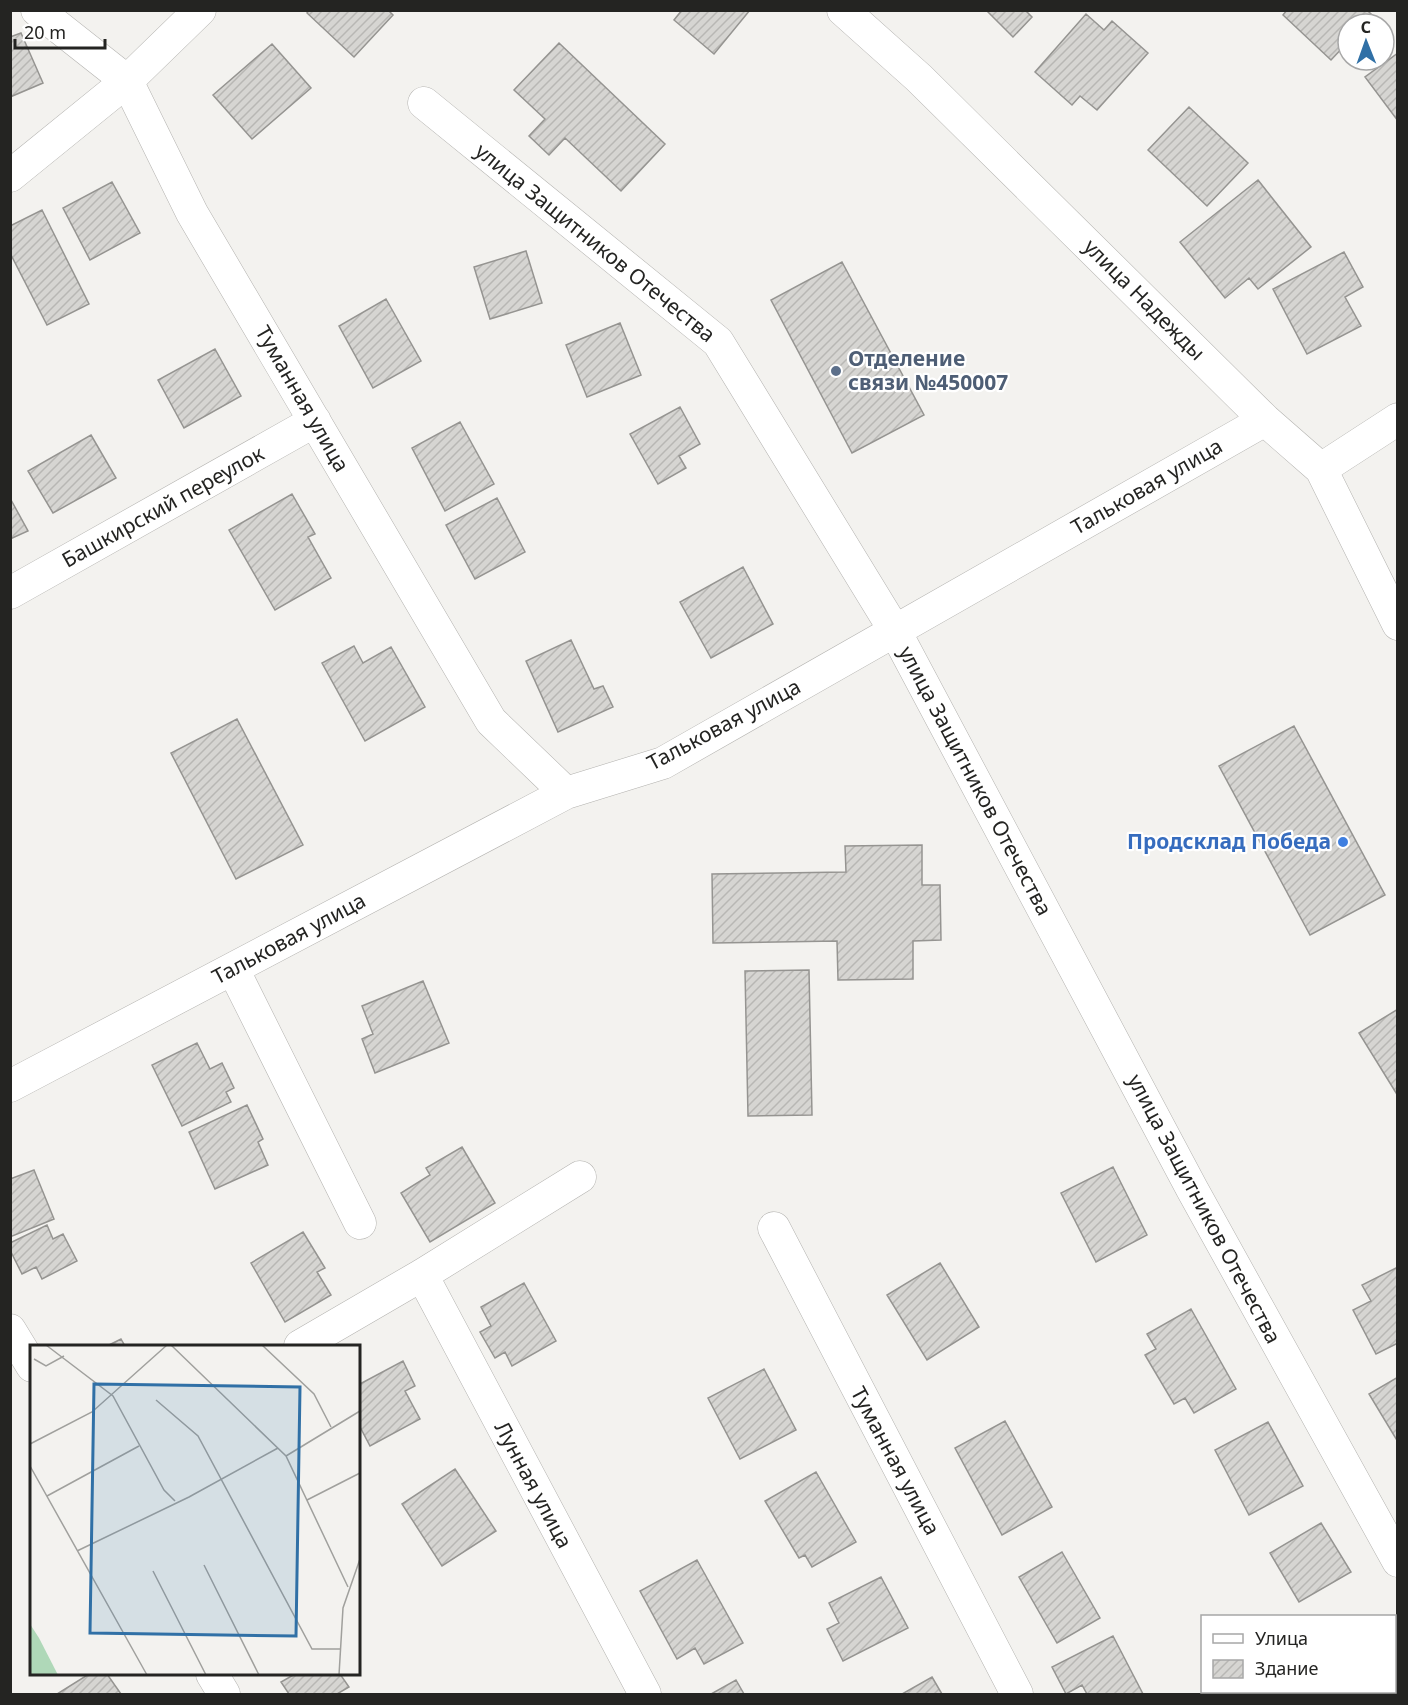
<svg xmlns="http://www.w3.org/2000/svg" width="1408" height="1705" font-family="'Noto Sans',sans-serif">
<defs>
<pattern id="building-hatch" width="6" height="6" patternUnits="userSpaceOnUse" patternTransform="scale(1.5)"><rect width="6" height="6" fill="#d6d5d2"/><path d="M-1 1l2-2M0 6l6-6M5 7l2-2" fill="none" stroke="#b8b7b4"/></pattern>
</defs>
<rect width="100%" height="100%" fill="#f3f2ef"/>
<!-- building -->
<path fill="url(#building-hatch)" stroke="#959491" stroke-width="1.5" d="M309 10H388L393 15 354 57 307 13Z
M682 10H750L714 54 674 20Z
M986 10H1025L1032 17 1013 37Z
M1287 10H1367L1372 15 1364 24H1348V42L1331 60 1283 15Z
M1086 14 1104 30 1112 21 1148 53 1097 110 1080 96 1072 105 1035 72Z
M21 33 43 83 10 97V37Z
M559 43 665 144 621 191 565 138 549 155 529 136 545 119 514 90Z
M272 44 311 88 252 139 213 95Z
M1398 53V121L1365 77Z
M1189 107 1248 163 1207 206 1148 150Z
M1258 180 1311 247 1258 289 1249 278 1225 298 1180 242Z
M112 182 140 233 90 260 63 208Z
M42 210 89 304 47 325 10 253V226Z
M526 251 542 303 490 319 474 267Z
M1344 252 1363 287 1345 297 1361 326 1307 354 1273 289Z
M842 262 924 415 852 453 771 300Z
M386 299 421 361 373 388 339 326Z
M620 323 641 375 587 397 566 345Z
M215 349 241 396 184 428 158 380Z
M680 407 700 444 679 456 686 468 658 484 630 434Z
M460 422 494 484 445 511 412 448Z
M91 435 116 478 53 513 28 471Z
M292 494 315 534 308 537 331 578 275 610 229 530Z
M10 498 28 531 10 539Z
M497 498 525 552 475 579 446 525Z
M743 567 773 624 711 658 680 602Z
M571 640 594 689 603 686 613 707 558 732 526 661Z
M354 646 363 663 391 647 425 707 365 741 322 663Z
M237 719 303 845 236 879 171 753Z
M1294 726 1385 895 1310 935 1219 766Z
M922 845V885H940L941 940 913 941V979L838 980 837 941 713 943 712 874 846 872 845 846Z
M809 970 812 1115 748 1116 745 971Z
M423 981 449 1043 375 1073 362 1039 373 1034 362 1006Z
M1398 1009V1096L1359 1033Z
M197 1043 210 1069 222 1063 234 1088 226 1092 231 1102 182 1126 152 1065Z
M247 1105 263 1139 258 1142 268 1165 215 1189 189 1132Z
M462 1147 495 1203 430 1242 401 1193 430 1175 426 1168Z
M1113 1167 1147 1235 1096 1262 1061 1193Z
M34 1170 54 1219 10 1237V1179Z
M47 1225 53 1239 63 1234 77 1261 42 1279 36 1267 22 1274 10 1250V1243Z
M303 1232 325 1268 317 1272 331 1295 285 1322 251 1263Z
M940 1263 979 1327 927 1360 887 1295Z
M1398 1267V1343L1376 1354 1353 1310 1371 1301 1362 1285Z
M524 1283 556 1341 512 1366 505 1352 495 1358 480 1332 491 1326 481 1307Z
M1191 1309 1236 1389 1194 1413 1185 1398 1174 1404 1145 1355 1156 1349 1147 1334Z
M121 1339 125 1346H107Z
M403 1361 415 1386 405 1391 420 1419 370 1446 358 1423V1385Z
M764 1369 796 1430 740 1459 708 1398Z
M1398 1377V1442L1369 1394Z
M1005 1421 1052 1507 1002 1535 955 1448Z
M1268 1422 1303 1486 1249 1515 1215 1450Z
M455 1469 496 1531 442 1566 402 1504Z
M816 1472 856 1542 812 1567 805 1555 799 1558 765 1501Z
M1321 1523 1351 1572 1299 1602 1270 1553Z
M1062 1552 1100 1618 1057 1643 1019 1577Z
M697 1560 743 1643 704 1664 695 1648 677 1659 640 1591Z
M881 1577 908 1628 843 1661 827 1629 839 1623 829 1603Z
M1113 1636 1143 1694H1087L1082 1685 1066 1694 1052 1667Z
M89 1674H107L121 1694H57Z
M295 1674H340L349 1687 337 1694H289L281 1682Z
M932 1677 942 1694H902Z
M736 1680 744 1694H711Z
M1394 1689 1398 1694H1338L1337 1692H1394Z"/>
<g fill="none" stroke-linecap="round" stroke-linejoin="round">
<!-- minor casing -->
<g stroke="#b3b2af" stroke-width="33">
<path id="minor" d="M37 10 127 81 192 213 491 721 566 793
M843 10 919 78 1265 420 1321 469 1398 624
M424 103 718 342 895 631 1192 1189 1398 1561
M10 176 127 81 200 10
M1321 469 1398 419
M10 593 315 421
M233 969 360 1223
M10 1086 566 793 663 763 1265 420
M774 1228 1017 1694
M422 1275 645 1694
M10 1330 32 1366
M300 1346 422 1275 580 1177
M212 1674 224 1694"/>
</g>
<!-- minor -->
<use href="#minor" stroke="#fff" stroke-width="32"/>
</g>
<!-- markers -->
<circle fill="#5c6f8a" stroke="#fff" stroke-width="2" cx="836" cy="371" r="6"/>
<circle fill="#3f7fe0" stroke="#fff" stroke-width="2" cx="1343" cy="842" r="6"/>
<g text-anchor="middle" stroke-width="4.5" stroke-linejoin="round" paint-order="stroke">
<!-- street labels -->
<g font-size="21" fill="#242422" stroke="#fff">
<text transform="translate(595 243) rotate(39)" y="7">улица Защитников Отечества</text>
<text transform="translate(1144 300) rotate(45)" y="7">улица Надежды</text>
<text transform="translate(302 399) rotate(60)" y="7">Туманная улица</text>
<text transform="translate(1147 487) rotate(-30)" y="7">Тальковая улица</text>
<text transform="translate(163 507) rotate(-29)" y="7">Башкирский переулок</text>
<text transform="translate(724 725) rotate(-28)" y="7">Тальковая улица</text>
<text transform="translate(975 781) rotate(62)" y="7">улица Защитников Отечества</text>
<text transform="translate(289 939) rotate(-28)" y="7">Тальковая улица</text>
<text transform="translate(1204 1209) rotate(62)" y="7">улица Защитников Отечества</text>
<text transform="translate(895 1461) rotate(62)" y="7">Туманная улица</text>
<text transform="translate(533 1485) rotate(62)" y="7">Лунная улица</text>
</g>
<!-- service labels -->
<g font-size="21" font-weight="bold" fill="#4e5e75" stroke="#fff" text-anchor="start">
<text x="848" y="366">Отделение<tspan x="848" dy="24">связи №450007</tspan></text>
</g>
<!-- shop labels -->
<g font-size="21" font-weight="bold" fill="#366cbe" stroke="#fff" text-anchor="end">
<text x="1331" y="849">Продсклад Победа</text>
</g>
</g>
<!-- overview -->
<g transform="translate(30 1345)">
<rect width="330" height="330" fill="#f3f2ef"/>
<path d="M0 279 9 293 28 330H0Z" fill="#afd8b8"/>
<path fill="none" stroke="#a0a09d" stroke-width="1.5" d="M16 0 83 51 134 145 145 156M141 0 256 111 318 242M232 0 284 49 301 82M4 14 16 21 34 11M126 55 168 91 282 304H310M0 99 62 67 137 0M256 111 330 66M0 121 117 330M17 151 109 101M277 155 330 128M47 206 159 152 248 103M174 220 229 330M123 226 176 330M309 330 313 263 330 214"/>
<path fill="#3070a6" fill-opacity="0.15" stroke="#3070a6" stroke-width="3" d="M64 39 270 42 266 291 60 288Z"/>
<rect width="330" height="330" fill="none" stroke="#242422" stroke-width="3"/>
</g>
<!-- border -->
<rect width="1408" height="1705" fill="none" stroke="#242422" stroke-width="24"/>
<!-- legend -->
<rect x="1201" y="1615" width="195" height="78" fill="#ffffff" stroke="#a7a7a7" stroke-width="1.5"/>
<rect x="1213" y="1634" width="30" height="9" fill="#ffffff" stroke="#a7a7a7" stroke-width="1.5"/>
<text x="1255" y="1645" font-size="18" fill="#242422">Улица</text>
<rect x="1213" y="1660" width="30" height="18" fill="url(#building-hatch)" stroke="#a7a7a7" stroke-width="1.5"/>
<text x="1255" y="1675" font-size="18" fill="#242422">Здание</text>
<!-- north arrow -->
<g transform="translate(1366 42) rotate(359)"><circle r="28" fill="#ffffff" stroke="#a7a7a7" stroke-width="1.5"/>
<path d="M0-4.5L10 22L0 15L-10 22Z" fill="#3070a6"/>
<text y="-9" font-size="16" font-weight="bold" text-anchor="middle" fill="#242422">С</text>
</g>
<!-- scale -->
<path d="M15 39v9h90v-9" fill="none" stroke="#242422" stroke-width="3"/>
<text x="24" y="39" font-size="18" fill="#242422" stroke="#ffffff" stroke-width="4.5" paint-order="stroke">20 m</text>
</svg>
